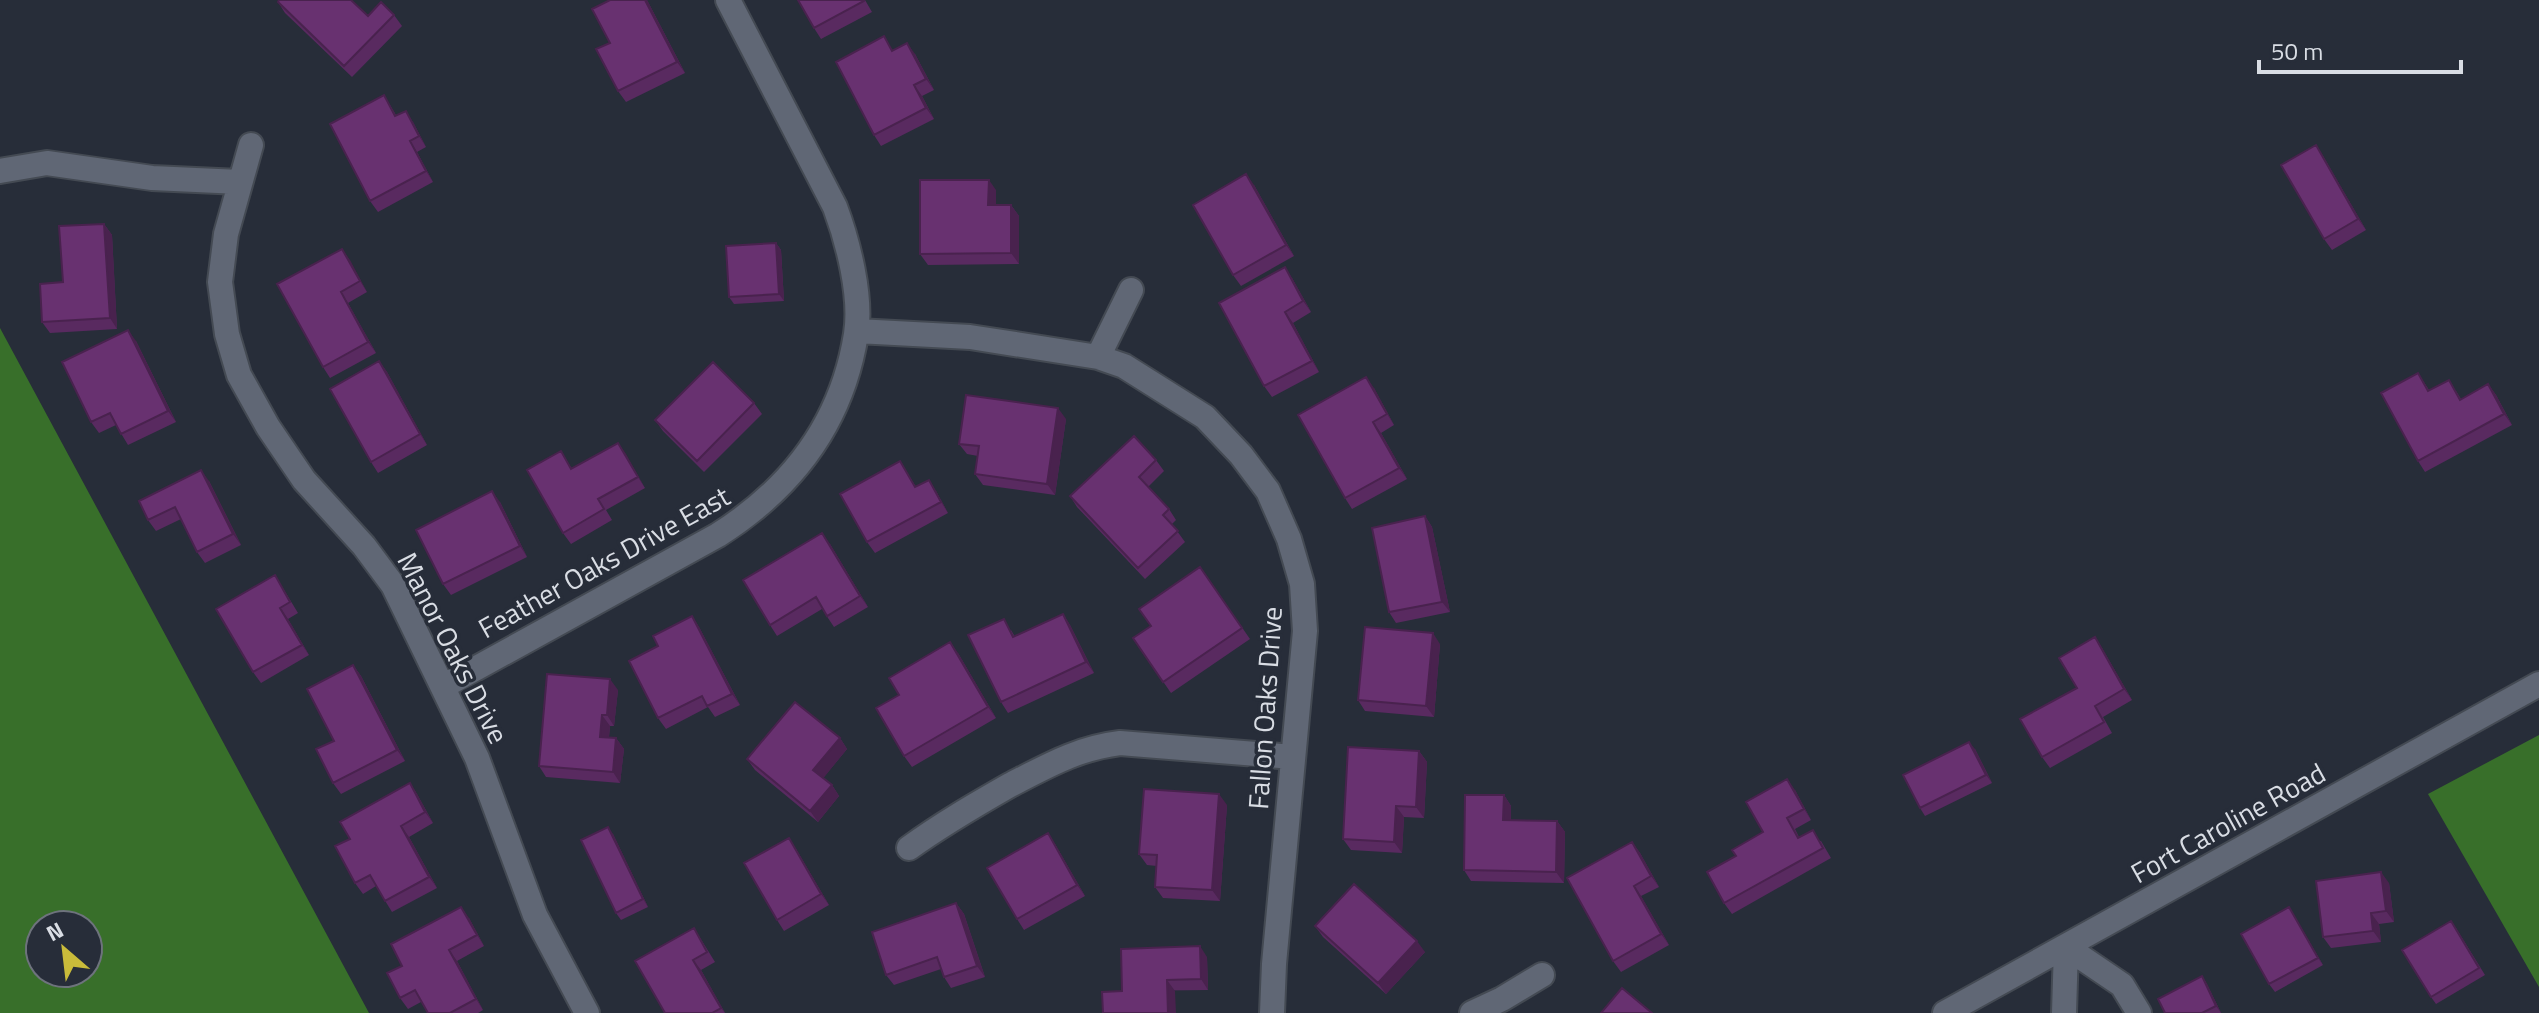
<svg xmlns="http://www.w3.org/2000/svg" width="2539" height="1013" font-family="'Titillium Web',sans-serif">
<rect width="100%" height="100%" fill="#272d39"/>
<!-- forest -->
<path fill="#386f2a" fill-rule="evenodd" d="M0 328 369 1013H0ZM88 925V973H40V925Z
M2539 735V987L2428 794Z"/>
<g fill="none" stroke-linecap="round" stroke-linejoin="round">
<!-- minor casing -->
<g stroke="#444a53" stroke-width="28">
<path id="minor" d="M251 145 226 234 220 282 227 334 239 375 268 427 304 480 364 546 393 585 477 758 535 915 587 1013
M0 171 47 163 152 178 240 182
M857 331 970 337 1098 357 1124 366 1205 417 1241 455 1268 491 1289 539 1302 584 1305 631 1274 964 1272 1013
M1098 357 1131 290
M444 686 718 535C792 488 842 423 856 334 862 296 848 242 835 207L728 0
M909 848C942 824 975 805 1010 785 1047 766 1078 748 1120 743L1293 757
M2066 947 2122 985 2139 1013
M1472 1013 1502 999 1542 975
M1945 1013 2539 684
M2064 1013 2066 947"/>
</g>
<!-- minor -->
<use href="#minor" stroke="#606775" stroke-width="24"/>
</g>
<!-- wall -->
<path fill="#592a60" d="M647 0 685 73 626 102 618 91Z
M798 0H865L872 12 821 39 814 28Z
M278 2 368 16 394 15 402 26 352 77 285 13Z
M893 50 915 54 934 90 922 96 934 119 881 146 874 135Z
M384 95 396 115 413 122 426 147 417 152 433 182 378 212 370 201Z
M2316 145 2323 156 2366 230 2332 250 2324 239Z
M1254 185 1294 256 1241 286 1233 275Z
M996 190V205H1011L1019 216V264L928 265 920 254Z
M104 224 112 235 117 329 50 333 42 322 63 282Z
M776 243 781 250 784 301 734 304 729 297Z
M342 249 367 292 348 303 376 353 330 378 323 367Z
M1292 278 1311 312 1293 323 1319 372 1272 397 1264 386Z
M136 341 176 422 128 445 116 425 99 433 91 422Z
M379 361 387 372 427 445 378 473 371 462Z
M2418 373 2429 390 2456 391 2461 399 2488 384 2496 395 2512 425 2425 472 2418 461Z
M1374 388 1394 425 1381 433 1407 479 1352 509 1345 498Z
M754 403 762 414 704 472 663 431 655 420Z
M1066 419 1055 495 983 485 975 474 978 456 967 454 959 444Z
M618 443 645 488 606 510 612 520 571 544 563 533 561 451 572 469Z
M1156 460 1164 471 1148 487 1169 509 1176 520 1172 524 1185 542 1145 579 1077 507 1070 496Z
M900 461 916 487 936 491 948 513 875 553 867 542Z
M209 481 241 545 205 563 197 552 181 519 156 531 148 520Z
M500 502 527 557 451 595 443 584Z
M1425 516 1432 527 1450 612 1396 623 1389 612Z
M830 544 868 607 834 627 822 609 777 636 770 625Z
M1200 567 1250 639 1171 693 1133 638 1151 626Z
M275 575 298 613 288 619 309 655 261 683 253 672Z
M1063 614 1070 625 1094 673 1008 713 1001 702 1011 630 1015 637Z
M692 616 699 627 740 705 715 717 708 707 666 729 658 718V646Z
M2095 637 2102 648 2132 700 2103 717 2112 733 2050 768 2042 757 2077 688Z
M1440 644 1434 717 1365 711 1358 700Z
M958 653 996 718 912 767 904 756 899 695Z
M353 665 361 676 405 761 341 794 333 783 334 741Z
M618 690 614 726H610L609 737 616 738 624 749 620 783 546 777 539 766Z
M840 738 847 749 823 778 832 785 839 796 818 822 755 770 747 759Z
M1975 749 1992 783 1925 816 1920 808Z
M1419 751 1427 762 1424 818 1404 817 1402 853 1351 850 1343 839Z
M410 783 417 794 433 823 409 837 437 888 392 912 376 886 363 894 355 883 350 839Z
M1795 790 1811 820 1795 829 1799 837 1821 841 1831 858 1732 914 1724 903 1763 832Z
M1504 795 1511 806V820L1557 821 1565 832 1564 883 1471 881 1464 870Z
M1227 805 1220 901 1163 898 1155 887 1157 866 1147 865 1139 854Z
M613 834 648 907 621 920 616 913Z
M1632 842 1640 853 1659 887 1641 896 1669 945 1621 972 1613 961Z
M1055 844 1085 896 1024 930 1017 919Z
M796 849 829 905 784 931 777 920Z
M2389 883 2394 922 2379 924 2381 942 2331 948 2323 937Z
M956 903 964 914 985 977 951 988 944 977 941 969 894 985 886 975Z
M2289 907 2323 965 2275 992 2269 984Z
M469 918 484 946 457 961 483 1010 478 1013H428L421 1002 408 1009 400 998 402 966Z
M1315 926 1425 952 1386 994 1323 937Z
M694 928 715 962 701 970 725 1013H665Z
M2456 928 2485 975 2436 1004 2431 997Z
M1207 957 1208 990 1122 991Z
M2202 976 2207 984 2221 1013H2165Z"/>
<!-- shaded-wall -->
<path fill="#49224e" d="M645 0H647L685 73 677 62Z
M907 43 915 54 934 90 926 79Z
M914 85 922 96 934 119 926 108Z
M406 111 413 122 426 147 419 136Z
M410 141 417 152 433 182 426 171Z
M2316 145 2323 156 2366 230 2358 219Z
M1246 174 1254 185 1294 256 1286 245Z
M989 180 996 190V216L988 205Z
M1011 205 1019 216V264L1011 253Z
M104 224 112 235 117 329 110 318Z
M776 243 781 250 784 301 779 294Z
M342 249 350 260 367 292 360 281Z
M1285 267 1292 278 1311 312 1303 301Z
M341 292 348 303 376 353 368 342Z
M1285 312 1293 323 1319 372 1312 361Z
M128 330 136 341 176 422 168 411Z
M379 361 387 372 427 445 420 434Z
M1366 377 1374 388 1394 425 1387 414Z
M2488 384 2496 395 2512 425 2504 414Z
M1058 408 1066 419 1055 495 1047 484Z
M1373 422 1381 433 1407 479 1399 468Z
M618 443 626 454 645 488 638 477Z
M201 470 209 481 241 545 233 534Z
M929 480 936 491 948 513 941 502Z
M492 491 500 502 527 557 520 546Z
M1425 516 1432 527 1450 612 1442 602Z
M822 533 830 544 868 607 860 596Z
M280 608 288 619 309 655 302 645Z
M1063 614 1070 625 1094 673 1086 662Z
M692 616 699 627 740 705 732 694Z
M1433 633 1440 644 1434 717 1426 706Z
M2095 637 2102 648 2132 700 2124 689Z
M950 642 958 653 996 718 988 707Z
M353 665 361 676 405 761 397 750Z
M610 679 618 690 614 726 607 715Z
M602 715 610 726 608 748 600 737Z
M616 738 624 749 620 783 613 772Z
M840 738 847 749 821 781 813 770Z
M1969 742 1975 749 1992 783 1986 775Z
M1419 751 1427 762 1424 818 1416 807Z
M1787 779 1795 790 1811 820 1804 809Z
M410 783 417 794 433 823 425 812Z
M832 785 839 796 818 822 810 811Z
M1219 794 1227 805 1220 901 1212 890Z
M1504 795 1511 806V831L1503 820Z
M1396 806 1404 817 1402 853 1394 842Z
M1557 821 1565 832 1564 883 1556 872Z
M401 826 409 837 437 888 429 877Z
M608 827 613 834 648 907 643 899Z
M1048 833 1055 844 1085 896 1077 885Z
M789 838 796 849 829 905 821 894Z
M1632 842 1640 853 1659 887 1651 876Z
M2381 872 2389 883 2394 922 2386 911Z
M1634 886 1641 896 1669 945 1661 934Z
M956 903 964 914 985 977 977 966Z
M461 907 469 918 484 946 477 935Z
M2289 907 2294 915 2323 965 2318 958Z
M2371 913 2379 924 2381 942 2373 931Z
M1417 941 1425 952 1386 994 1378 983Z
M1200 946 1207 957 1208 990 1201 979Z
M449 950 457 961 483 1010 476 999Z
M693 960 701 970 725 1013 721 1008Z
M2202 976 2207 984 2221 1013 2216 1006Z
M1167 980 1175 991 1176 1013H1168Z"/>
<!-- building -->
<path fill="#683170" stroke="#49224e" stroke-width="2" d="M279 0H351L368 16 381 2 394 15 344 66 278 2Z
M610 0H645L677 62 618 91 596 49 610 43 592 9Z
M798 0H864V1L814 28Z
M884 36 892 51 907 43 926 79 914 85 926 108 874 135 836 62Z
M384 95 395 116 406 111 419 136 410 141 426 171 370 201 330 124Z
M2316 145 2358 219 2324 239 2281 165Z
M1246 174 1286 245 1233 275 1193 205Z
M920 180H989L988 205H1011V253L920 254Z
M104 224 110 318 42 322 40 284 63 282 59 226Z
M776 243 779 294 729 297 726 246Z
M342 249 360 281 341 292 368 342 323 367 277 284Z
M1285 267 1303 301 1285 312 1312 361 1264 386 1219 303Z
M128 330 168 411 121 434 110 413 91 422 62 362Z
M379 361 420 434 371 462 330 389Z
M713 362 754 403 697 461 655 420Z
M2418 373 2428 391 2449 380 2460 400 2488 384 2504 414 2418 461 2381 393Z
M1366 377 1387 414 1373 422 1399 468 1345 498 1298 415Z
M966 395 1058 408 1047 484 975 474 979 446 959 444Z
M1134 436 1156 460 1139 477 1169 509 1163 515 1178 531 1138 568 1070 496Z
M618 443 638 477 598 499 604 509 563 533 527 470 561 451 571 469Z
M900 461 915 487 929 480 941 502 867 542 840 494Z
M201 470 233 534 197 552 175 507 148 520 139 501Z
M492 491 520 546 443 584 416 530Z
M1425 516 1442 602 1389 612 1372 528Z
M822 533 860 596 827 616 816 597 770 625 743 580Z
M1200 567 1242 628 1163 682 1133 638 1151 626 1139 609Z
M275 575 290 602 280 608 302 645 253 672 216 609Z
M1063 614 1086 662 1001 702 968 635 1004 619 1013 637Z
M692 616 732 694 707 706 702 696 658 718 629 661 658 646 653 636Z
M1365 627 1433 633 1426 706 1358 700Z
M2095 637 2124 689 2095 706 2104 722 2042 757 2020 719 2077 688 2059 658Z
M950 642 988 707 904 756 876 708 899 695 889 678Z
M353 665 397 750 333 783 316 749 334 741 307 689Z
M547 674 610 679 607 715H602L600 737 616 738 613 772 539 766Z
M795 702 840 738 813 770 832 785 810 811 747 759Z
M1969 742 1986 775 1920 808 1903 775Z
M1348 747 1419 751 1416 807 1396 806 1394 842 1343 839Z
M1787 779 1804 809 1787 818 1798 838 1813 830 1823 848 1724 903 1707 872 1736 856 1732 850 1763 832 1746 802Z
M410 783 425 812 401 826 429 877 385 901 370 875 355 883 335 846 350 839 340 822Z
M1144 789 1219 794 1212 890 1155 887 1157 855 1139 854Z
M1465 795H1504L1503 820 1557 821 1556 872 1464 870Z
M608 827 643 899 616 913 581 840Z
M1048 833 1077 885 1017 919 987 868Z
M789 838 821 894 777 920 744 863Z
M1632 842 1651 876 1634 886 1661 934 1613 961 1567 878Z
M2381 872 2386 911 2371 913 2373 931 2323 937 2316 881Z
M1354 884 1417 941 1378 983 1315 926Z
M956 903 977 966 944 977 937 957 886 975 872 932Z
M461 907 477 935 449 950 476 999 450 1013H428L415 990 400 998 387 973 402 966 391 944Z
M2289 907 2318 958 2269 984 2241 934Z
M2451 921 2479 968 2431 997 2402 950Z
M694 928 707 952 693 960 721 1008 712 1013H665L635 961Z
M1200 946 1201 979 1167 980 1168 1013H1103L1102 992 1122 991 1121 949Z
M2202 976 2216 1006 2202 1013H2165L2158 999Z
M1622 988 1652 1013H1601Z"/>
<g text-anchor="middle" stroke-width="7" stroke-linejoin="round" paint-order="stroke">
<!-- street labels -->
<g font-size="28" fill="#d9dde4" stroke="#272d39">
<text transform="translate(604 562) rotate(-29)" y="10">Feather Oaks Drive East</text>
<text transform="translate(453 648) rotate(63)" y="10">Manor Oaks Drive</text>
<text transform="translate(1265 708) rotate(-86)" y="10">Fallon Oaks Drive</text>
<text transform="translate(2228 823) rotate(-29)" y="10">Fort Caroline Road</text>
</g>
</g>
<!-- north arrow -->
<g transform="translate(64 949) rotate(332)"><circle r="38" fill="#272d39" stroke="#6e737d" stroke-width="2"/>
<path d="M0-6L14 30L0 20L-14 30Z" fill="#c9bb3a"/>
<text y="-12" font-size="22" font-weight="bold" text-anchor="middle" fill="#d9dde4">N</text>
</g>
<!-- scale -->
<path d="M2259 60v12h202v-12" fill="none" stroke="#d9dde4" stroke-width="4"/>
<text x="2271" y="60" font-size="24" fill="#d9dde4" stroke="#272d39" stroke-width="6" paint-order="stroke">50 m</text>
</svg>
